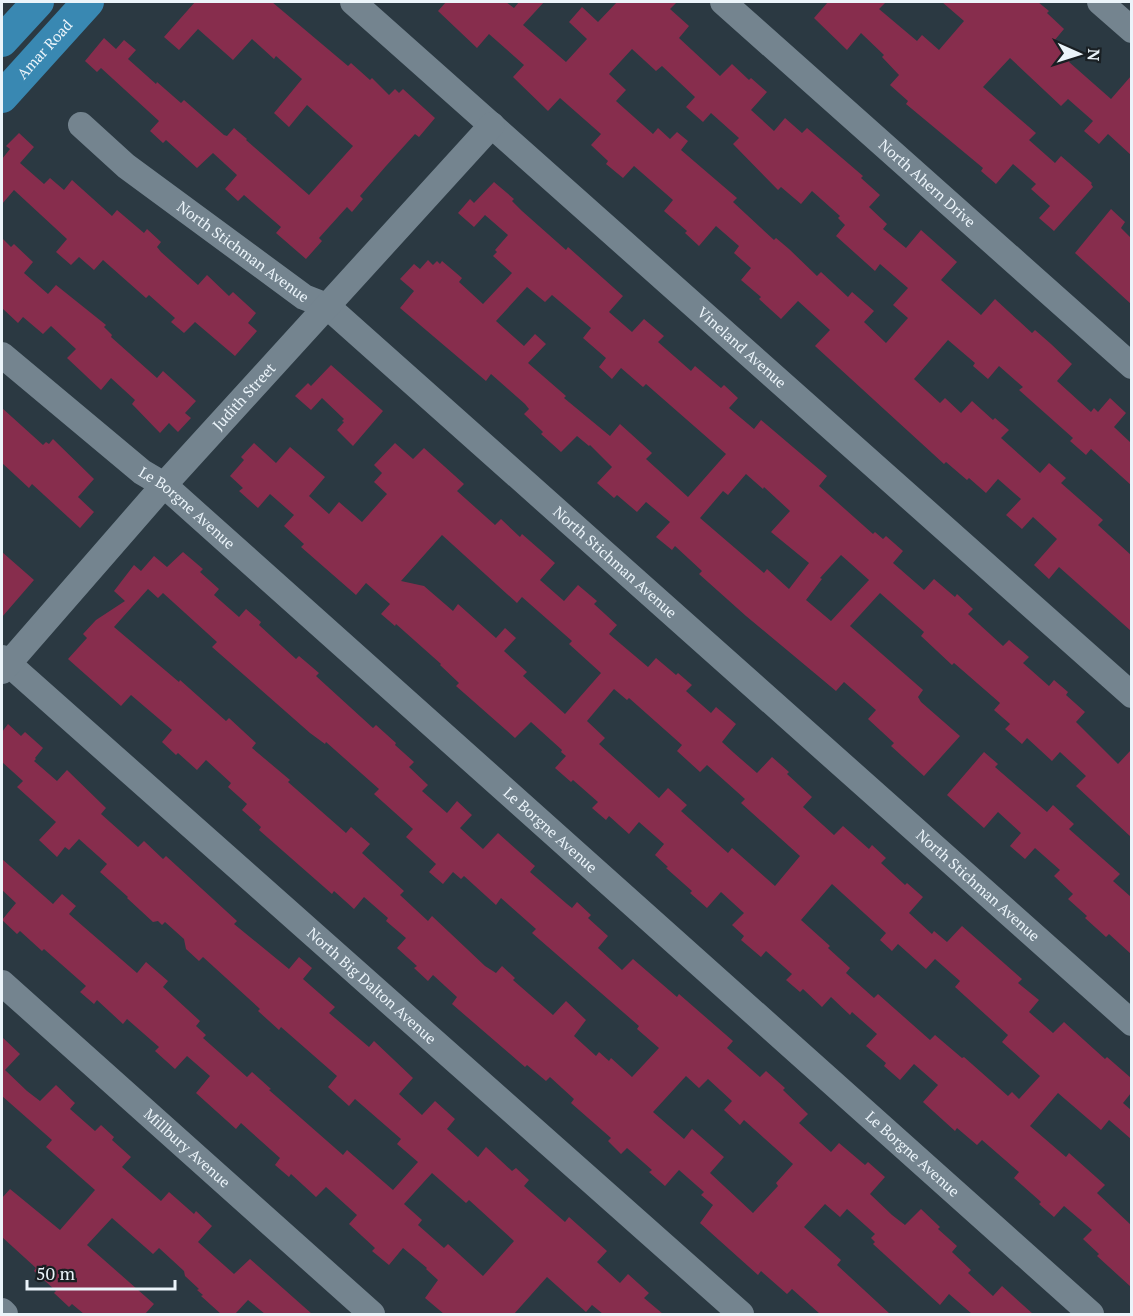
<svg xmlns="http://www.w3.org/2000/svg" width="1133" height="1316" font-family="'PT Serif',serif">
<rect width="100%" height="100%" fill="#2b3942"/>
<!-- building -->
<path fill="#872d4d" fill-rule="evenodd" d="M195 2H272L348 66 351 63 370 80 372 78 389 95 395 89 399 93 403 89 435 118 419 137 415 134 386 166 360 196 363 199 352 212 347 207 319 238 322 241 306 259 276 233 281 227 244 195 238 201 225 189 237 175 213 153 197 168 166 140 163 143 150 131 159 121 101 68 97 72 85 61 104 38 116 49 124 40 136 50 128 59 156 84 157 82 181 103 184 100 224 135 227 136 234 128 247 139 246 140 309 195 353 146 307 105 289 127 274 113 302 79 276 56 274 59 252 39 233 60 198 29 179 50 164 37Z
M446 2H506L514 8 519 2H544L523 25 566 62 587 39 569 22 582 7 598 22 617 2H677L670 9 689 26 679 38 720 76 732 64 749 80 751 78 767 92 751 110 774 131 785 118 802 133 807 128 863 176 861 178 880 195 869 207 887 224 883 229 906 248 921 230 957 262 941 280 981 315 995 299 1032 333 1035 330 1051 344 1072 364 1057 381 1091 412 1094 408 1098 412 1110 398 1126 413 1114 427 1131 443V485L1091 449 1086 455 1070 441 1073 438 1019 390 1023 387 999 366 988 379 973 366 975 363 948 340 914 379 940 403 945 398 961 413 972 401 993 420 995 418 1009 430 1001 438 1040 473 1049 463 1066 478 1061 483 1103 520 1098 525 1131 555V631L1059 567 1049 579 1034 565 1057 539 1033 517 1022 529 1006 515 1021 499 998 479 986 493 969 478 967 480 946 462 944 464 815 346 830 330 798 301 781 319 759 299 761 297 741 280 751 268 734 253 739 246 716 226 699 246 685 233 687 231 664 211 673 200 634 166 623 178 606 164 608 161 591 145 601 134 560 98 548 111 513 77 524 65 489 34 477 48 438 11ZM632 49 656 71 662 66 695 97 686 107 703 122 711 113 739 138 733 144 778 190 781 187 801 204 812 191 840 216 838 218 845 225 836 236 875 271 880 264 908 288 893 305 908 318 886 343 864 322 874 311 852 292 848 297 821 272 817 276 789 249 776 238 774 240 733 202 737 198 681 150 688 141 677 132 670 139 658 128 653 134 616 101 626 90 609 74Z
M828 2H886L879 9 917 41 922 35 939 50 964 21 942 2H1038L1049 11 1047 13 1064 29 1054 41 1072 58 1069 62 1111 99 1131 76V155L1108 134 1099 144 1084 131 1093 121 1068 99 1061 106 1010 58 983 87 1036 133 1029 140 1055 163 1061 156 1092 183 1091 184 1093 187 1054 231 1039 218 1050 206 1031 189 1036 184 1013 164 996 184 981 171 983 168 906 104 908 101 890 85 899 75 882 57 884 55 861 33 847 50 814 18Z
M19 133 34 147 20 163 44 184 50 178 64 190 72 180 112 216 117 210 144 233 147 229 161 242 157 247 161 252 198 285 207 275 229 296 233 292 256 313 248 323 257 331 235 356 195 322 184 333 171 322 175 318 149 295 146 298 103 260 94 270 79 257 71 265 56 252 67 239 14 190 2 204V159L10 149 6 146Z
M494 182 514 199 512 201 522 211 566 250 568 247 623 296 609 312 632 332 644 319 664 336 658 342 691 371 695 366 721 388 724 385 738 398 729 408 754 429 761 420 827 476 819 486 873 534 875 532 883 539 886 536 903 551 893 563 924 590 934 579 955 597 957 594 973 609 968 614 1003 646 1009 640 1029 657 1023 663 1049 686 1054 680 1068 692 1066 695 1085 712 1076 722 1118 764 1131 750V837L1076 786 1086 776 1060 752 1052 761 1027 738 1022 744 1005 729 1010 724 994 710 1000 703 954 663 952 665 921 636 924 632 880 593 850 626 923 690 918 697 921 702 960 736 924 776 891 746 894 743 868 719 876 710 844 682 836 691 746 616 699 574 702 571 675 546 672 550 656 537 670 522 646 502 637 512 617 495 614 498 597 483 612 467 590 445 589 446 577 436 561 452 541 434 543 432 524 414 529 409 525 404 491 374 486 381 400 308 414 291 400 279 414 264 420 269 428 260 433 265 437 261 440 264 442 261 462 278 459 282 483 304 512 273 493 256 497 252 495 250 508 235 485 215 474 227 458 213 470 199 474 203ZM527 287 545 302 552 295 591 328 583 338 606 358 599 367 612 379 621 368 643 387 646 384 726 454 688 497 646 459 652 453 620 424 610 436 564 398 566 396 528 363 546 344 535 334 524 346 496 321ZM746 474 763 489 764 487 790 511 771 532 809 563 789 589 767 569 764 573 700 518 723 491 728 495ZM841 555 869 580 831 621 806 600 822 579 820 578Z
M1111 209 1125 222 1121 228 1131 238V304L1075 253Z
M2 238 11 247 14 244 33 262 24 273 48 294 56 285 106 325 104 327 112 335 111 337 157 378 163 371 196 401 185 413 191 418 178 432 169 423 160 433 132 404 135 400 111 378 101 390 67 358 76 349 51 326 43 334 23 317 18 323 2 308Z
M331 365 383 411 353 446 337 430 344 422 342 421 344 419 322 398 311 410 295 396 308 383 311 386Z
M2 408 43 445 46 442 49 444 53 439 94 479 78 497 94 512 80 528 32 484 29 488 2 463Z
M254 443 276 463 290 447 325 477 309 496 329 514 339 502 362 522 387 494 374 482 382 473 374 465 395 443 413 459 424 448 464 484 457 491 495 525 501 519 520 537 522 534 555 563 540 580 564 601 578 585 597 601 594 604 617 625 609 634 648 667 656 658 676 675 678 673 692 685 686 691 711 713 716 707 736 724 722 742 734 753 757 773 772 757 789 772 787 774 812 797 803 807 834 835 843 826 869 849 872 845 886 858 881 863 905 885 907 883 923 897 909 913 932 934 934 931 947 942 962 926 1022 979 1018 983 1039 1000 1029 1012 1053 1033 1064 1022 1105 1059 1107 1057 1131 1078V1093L1123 1103 1131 1110V1139L1109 1120 1101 1130 1058 1093 1030 1126 1066 1157 1069 1153 1105 1185 1097 1193 1131 1225V1287L1097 1256 1099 1254 1083 1239 1092 1230 1064 1206 1054 1217 1039 1204 1041 1202 1014 1178 1019 1172 982 1140 977 1145 957 1128 955 1131 923 1102 938 1085 914 1064 900 1080 884 1066 886 1063 866 1046 877 1034 852 1012 850 1015 831 997 822 1007 803 989 800 992 786 980 792 974 766 951 761 957 741 940 744 936 732 925 744 913 721 892 707 908 690 893 692 891 666 868 668 867 655 855 664 844 639 822 629 834 609 816 606 820 592 808 598 802 573 780 571 782 555 768 566 756 561 752 562 750 531 722 515 738 456 686 459 683 440 665 441 664 396 624 395 626 381 614 390 604 366 583 356 595 301 547 304 544 284 526 294 515 270 494 258 508 239 491 243 488 230 476 244 460 241 457ZM442 535 517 603 522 597 572 641 569 644 601 673 565 714 523 676 527 672 504 651 516 638 505 628 496 638 458 604 453 611 424 586 401 581ZM614 689 627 700 629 698 682 745 677 751 700 772 707 765 745 799 741 803 800 856 775 886 732 848 728 853 681 811 687 805 668 788 659 798 599 744 605 738 587 721ZM832 884 886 933 880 940 892 951 898 944 926 969 935 959 960 981 955 987 1008 1035 1002 1042 1040 1076 1019 1099 1012 1092 1008 1096 964 1057 962 1058 935 1035 930 1040 878 994 874 998 846 973 850 968 828 948 830 946 801 920Z
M2 552 34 580 2 617Z
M183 552 203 569 200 572 219 589 214 595 239 617 246 609 261 622 259 625 296 659 299 656 319 673 316 676 373 728 376 725 396 743 395 745 414 762 409 767 428 785 422 791 447 813 457 801 472 815 460 828 483 849 498 833 535 866 530 872 567 904 572 908 577 902 591 915 588 918 608 936 598 948 622 970 633 959 677 997 679 994 733 1041 727 1048 760 1077 766 1071 785 1088 783 1090 808 1114 799 1123 831 1152 839 1143 865 1165 868 1162 885 1177 870 1194 892 1215 905 1225 921 1209 940 1227 938 1229 957 1246 952 1252 971 1270 968 1273 993 1296 1002 1286 1033 1314H972L949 1294 940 1305 873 1244 875 1242 871 1238 875 1234 847 1209 840 1217 825 1204 804 1227 841 1260 837 1265 890 1314H820L792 1289 787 1294 761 1271 758 1275 700 1223 713 1205 701 1195 704 1192 679 1170 665 1186 649 1172 652 1170 627 1148 621 1154 608 1141 611 1138 571 1103 574 1099 550 1077 546 1081 527 1065 525 1067 452 1004 457 997 433 975 428 981 414 968 417 966 397 948 406 938 386 921 388 918 364 897 354 909 334 891 332 894 259 830 261 827 242 810 247 804 228 787 231 783 206 760 197 770 178 753 176 755 162 742 172 730 131 695 121 706 68 659 87 638 83 634 96 620 125 601 114 591 134 565 141 571 154 556 167 567ZM148 589 158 598 163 593 217 642 212 647 310 733 325 744 326 742 379 789 374 794 413 829 406 837 436 864 429 872 443 884 453 872 461 879 464 876 496 905 501 898 536 929 532 933 639 1026 637 1029 659 1048 632 1077 611 1058 609 1061 599 1052 596 1056 574 1036 586 1020 566 1001 553 1015 513 980 515 978 502 966 496 973 485 966 432 916 428 921 400 895 404 891 362 853 370 844 351 827 346 833 288 782 290 780 252 748 256 743 229 718 226 721 180 680 179 682 114 627ZM686 1076 699 1088 708 1079 732 1101 724 1110 740 1125 744 1120 793 1164 776 1183 778 1186 753 1213 710 1173 724 1157 692 1129 684 1139 653 1112Z
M8 724 21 736 25 732 43 748 35 758 36 759 34 761 57 781 67 770 106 808 101 814 138 847 144 841 163 859 166 856 237 921 234 924 289 969 299 957 312 968 303 979 335 1007 329 1013 369 1047 374 1041 413 1078 399 1094 422 1115 435 1101 455 1119 447 1129 478 1157 486 1147 512 1171 516 1168 529 1180 524 1186 565 1222 569 1217 607 1251 597 1262 620 1283 628 1274 649 1293 644 1298 663 1314H603L592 1305 586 1312 547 1277 514 1314H444L425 1298 438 1280 426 1269 427 1268 403 1248 389 1265 372 1251 375 1248 349 1224 357 1215 326 1187 316 1197 291 1174 289 1177 275 1165 280 1158 241 1123 236 1129 196 1093 210 1076 187 1056 175 1069 155 1051 159 1047 127 1019 123 1024 97 1000 94 1004 80 992 86 986 44 949 42 951 20 931 17 934 2 920 16 903 2 890V859L53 904 62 894 76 906 69 914 137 973 146 962 168 981 163 987 200 1021 196 1026 206 1035 203 1038 247 1077 252 1072 271 1089 269 1090 343 1155 347 1150 393 1190 418 1162 397 1144 401 1139 355 1099 349 1106 328 1087 337 1076 281 1027 279 1030 258 1011 260 1009 203 957 199 961 186 949 184 939 165 922 162 925 158 921 153 922 127 898 128 897 100 872 107 864 79 839 69 850 65 847 57 857 39 840 56 822 17 787 23 781 2 762V732ZM432 1173 466 1203 469 1200 514 1241 483 1276 448 1244 444 1248 418 1225 422 1220 404 1204Z
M984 752 998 764 995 767 1047 812 1053 805 1074 824 1069 829 1120 874 1113 881 1131 897V954L1109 934 1106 937 1085 918 1087 916 1068 899 1073 894 1054 876 1060 870 1035 848 1025 859 1010 846 1021 833 998 812 984 828 947 795Z
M2 1037 20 1054 5 1070 27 1091 40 1101 56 1085 75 1103 70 1109 95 1131 101 1125 114 1137 112 1140 131 1157 122 1167 161 1201 169 1192 194 1214 196 1211 212 1226 198 1242 234 1274 250 1259 312 1314H265L248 1300 235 1314H221L201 1296 203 1295 197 1290 199 1289 185 1276 184 1271 159 1248 153 1254 112 1218 87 1245 154 1304 145 1314H84L72 1304 69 1307 54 1293 56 1291 34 1271 36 1268 2 1237V1198L10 1189 60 1230 95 1190 46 1147 52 1140 2 1096Z"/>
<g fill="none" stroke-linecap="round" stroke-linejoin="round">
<!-- minor -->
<g stroke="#74848f" stroke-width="26">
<path id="s1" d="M353 2 1132 695"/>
<path id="s2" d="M723 2 1132 366"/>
<path d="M1100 2 1132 30"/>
<path id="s3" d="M81 125 126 166 304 297 327 306 1132 1023"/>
<path id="s4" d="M2 355 142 472 164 485 1091 1314"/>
<path id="s5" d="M2 658 741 1314"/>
<path id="s6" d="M2 671 164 485 492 125"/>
<path id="s7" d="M2 983 372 1314"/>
<path d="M2 1311 5 1314"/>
</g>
<!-- major -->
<g stroke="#3988b2" stroke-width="32">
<path d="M2 41 38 2"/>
<path id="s8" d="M2 97 88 2"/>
</g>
</g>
<g text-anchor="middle" stroke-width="4.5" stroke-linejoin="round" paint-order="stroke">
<!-- street labels -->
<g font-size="15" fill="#ebf4fa" stroke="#191f23">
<text dy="5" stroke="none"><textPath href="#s8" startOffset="64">Amar Road</textPath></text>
<text dy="5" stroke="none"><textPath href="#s2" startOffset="273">North Ahern Drive</textPath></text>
<text dy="5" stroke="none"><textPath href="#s3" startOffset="206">North Stichman Avenue</textPath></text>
<text dy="5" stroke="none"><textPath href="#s1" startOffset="520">Vineland Avenue</textPath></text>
<text dy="5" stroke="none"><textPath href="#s6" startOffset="366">Judith Street</textPath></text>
<text dy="5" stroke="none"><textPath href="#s4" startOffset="240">Le Borgne Avenue</textPath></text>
<text dy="5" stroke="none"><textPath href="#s3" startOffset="692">North Stichman Avenue</textPath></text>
<text dy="5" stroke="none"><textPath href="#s4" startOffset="726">Le Borgne Avenue</textPath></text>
<text dy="5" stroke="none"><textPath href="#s3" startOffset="1178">North Stichman Avenue</textPath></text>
<text dy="5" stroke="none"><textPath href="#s5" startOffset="494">North Big Dalton Avenue</textPath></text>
<text dy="5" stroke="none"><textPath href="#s7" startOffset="248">Millbury Avenue</textPath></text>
<text dy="5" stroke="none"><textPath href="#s4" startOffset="1212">Le Borgne Avenue</textPath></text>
</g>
</g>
<!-- border -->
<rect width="1133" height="1316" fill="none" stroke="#ebf4fa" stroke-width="6"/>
<!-- north arrow -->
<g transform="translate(1079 54) rotate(93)" stroke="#191f23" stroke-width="4.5" paint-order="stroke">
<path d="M0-4.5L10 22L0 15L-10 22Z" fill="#ebf4fa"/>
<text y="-9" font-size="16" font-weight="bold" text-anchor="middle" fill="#ebf4fa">N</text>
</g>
<!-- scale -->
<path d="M27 1280v9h148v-9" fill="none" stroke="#ebf4fa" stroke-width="3"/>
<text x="36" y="1280" font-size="18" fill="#ebf4fa" stroke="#191f23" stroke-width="4.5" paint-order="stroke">50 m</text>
</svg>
